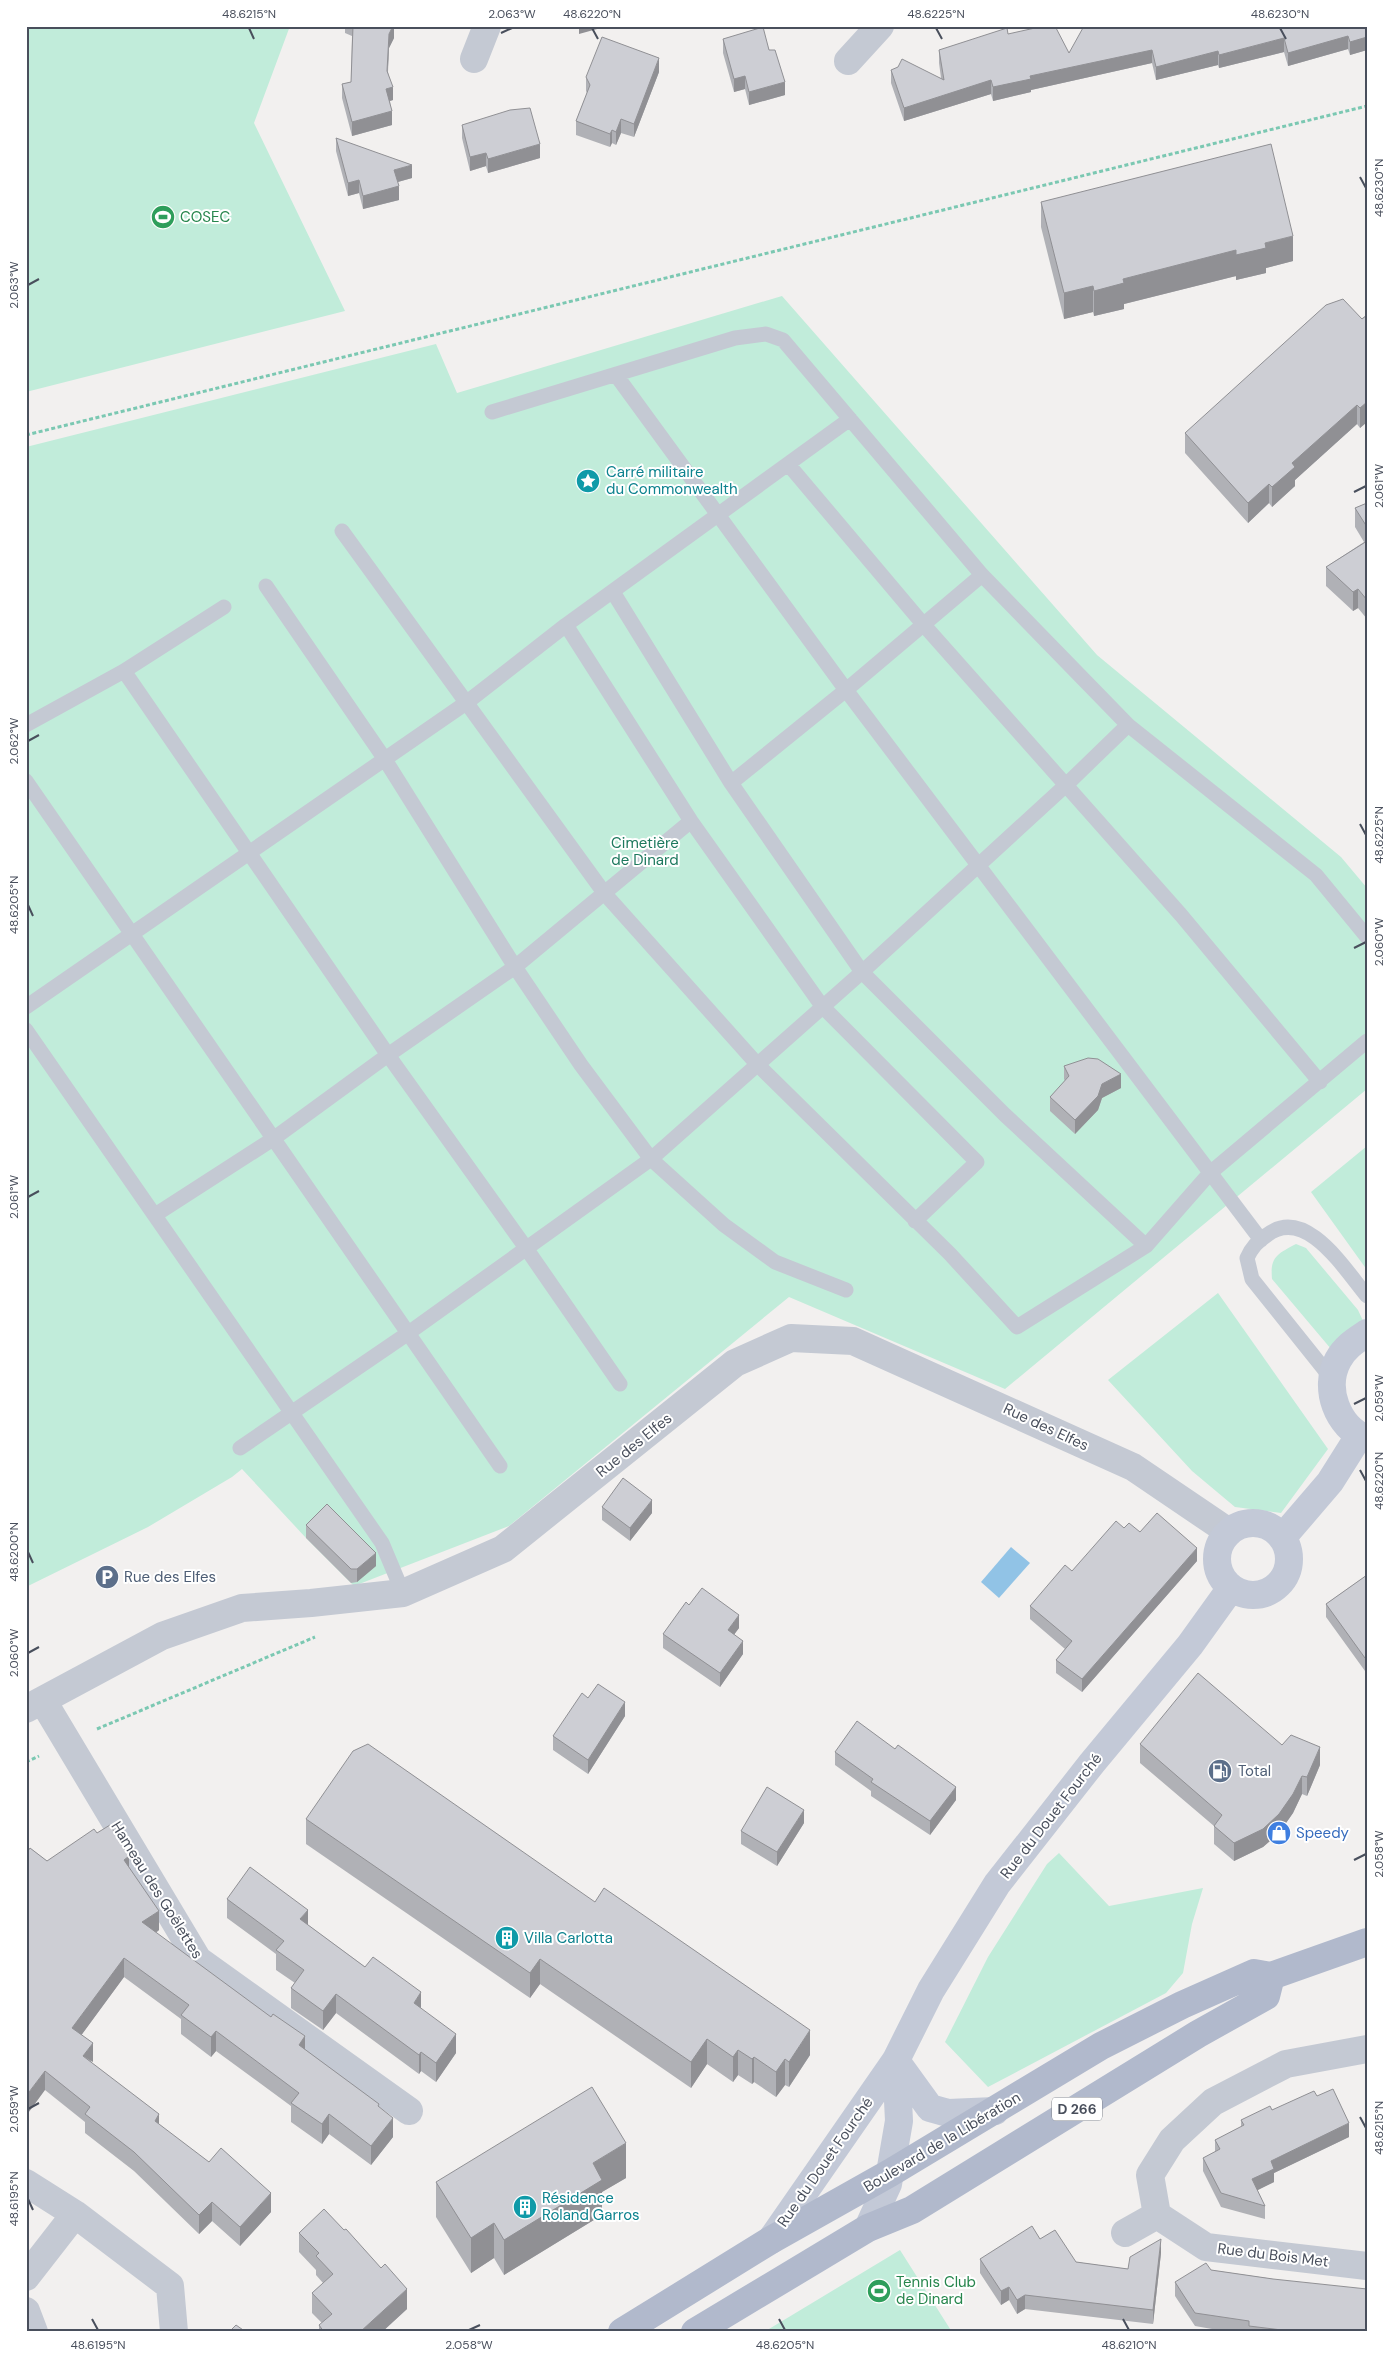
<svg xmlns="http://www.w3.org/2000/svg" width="1393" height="2358" font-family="'DM Sans',sans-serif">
<rect width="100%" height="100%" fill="#f2f0ef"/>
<!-- green -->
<path fill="#c1ecda" d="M26 26H290L254 123 345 311 26 392Z
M782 296 1097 655 1341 857 1367 888V1089L1005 1389 789 1297 509 1526 354 1586 306 1538 242 1469 232 1477 148 1527 26 1587V447L436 344 457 393Z
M1367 1146V1270L1311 1192Z
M1296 1244 1306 1248 1358 1310 1364 1323 1331 1349 1272 1279C1270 1257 1277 1254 1296 1244Z
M1218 1293 1328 1449 1281 1513 1235 1507 1192 1471 1108 1380Z
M1059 1853 1109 1906 1203 1888 1192 1924 1183 1973 1166 1993 988 2087 945 2042 988 1957 1047 1864Z
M900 2250 952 2332H764Z"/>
<!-- water -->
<path fill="#91c3e6" d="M1011 1547 1030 1563 999 1598 981 1582Z"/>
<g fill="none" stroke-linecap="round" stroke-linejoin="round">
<!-- path -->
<path stroke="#7bc8b2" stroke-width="3" stroke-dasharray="4 2.5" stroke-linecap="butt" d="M26 435 1367 106
M97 1729 315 1637
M26 1762 39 1756"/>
<!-- lane -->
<path stroke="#c4c9d3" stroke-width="15" d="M616 375 846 690 1261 1240
M492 412 735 338 766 334 783 340 982 575 1128 725 1316 875 1367 937
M788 464 923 624 1181 915 1320 1082
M342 531 605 894 757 1064 950 1254 1017 1327 1146 1246 1210 1173 1367 1041
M266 586 384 758 515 967 581 1065 651 1159 724 1225 775 1262 846 1290
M613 592 731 783 862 972 1005 1115 1146 1246
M566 625 691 821 822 1006 977 1162 915 1221
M124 671 388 1055 526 1248 620 1384
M26 725 124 671 224 607
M26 781 500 1466
M731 783 846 690 982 575
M26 1007 466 703 566 625 850 419
M26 1030 382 1543 403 1593
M155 1215 273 1139 388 1055 515 967 691 821
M1332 1379 1252 1279 1247 1258C1252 1247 1257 1242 1267 1235 1306 1205 1345 1270 1367 1296
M240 1448 407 1334 651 1159 862 972 1066 785 1128 725"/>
<!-- street -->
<path stroke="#c4c9d3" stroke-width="28" d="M474 59 487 26
M848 61 880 26
M43 1701 198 1960 409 2111
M26 1709 162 1636 242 1608 311 1603 403 1593 503 1549 735 1363 791 1338 853 1341 1133 1467 1229 1532
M1367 2049 1286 2064 1213 2102 1172 2140 1150 2175 1157 2215 1206 2247 1367 2266
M26 2183 75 2214 170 2286 174 2332
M1125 2233 1157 2215
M26 2277 75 2214
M26 2311 34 2332"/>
<!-- secondary -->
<path stroke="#c3c9d7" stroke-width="28" d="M1367 1333C1355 1341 1345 1347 1338 1360 1323 1388 1337 1427 1367 1439
M1217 1559a36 36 0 1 1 72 0a36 36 0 1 1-72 0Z
M1282 1538 1330 1482 1359 1436
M896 2061 930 2108 948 2113 995 2111
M868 2228 888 2184 890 2173 899 2121 896 2060
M771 2240 896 2060 931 1990 997 1884 1092 1763 1190 1645 1231 1588"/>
<!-- primary -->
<path stroke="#b1b9cc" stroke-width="28" d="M622 2332 771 2240 890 2173 1101 2046 1182 2005 1254 1973 1271 1976 1367 1942
M695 2332 868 2228 912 2210 1198 2034 1266 1996 1271 1976"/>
</g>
<!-- wall -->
<path fill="#b0b1b6" d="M345 26H394V38L389 48 388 72 393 100 390 101 392 125 352 136 342 98V84L351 82 352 36 345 33Z
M1367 26V50L1350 55 1348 49 1288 66 1284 52 1219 68 1218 65 1156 80 1152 63 1031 90V92L993 101 991 94 904 121 891 83V70L941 78 939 63V50L1008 34 1069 53Z
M723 39 769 50 785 95 749 105 745 89 734 92 723 53Z
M659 72 634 137 621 133 616 145 612 143 610 147 576 135V121L587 93 586 91V77Z
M462 125 540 158 488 173 486 166 470 171 462 138Z
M336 138 412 178 398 182 399 200 363 209 359 193 348 196 336 151Z
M1041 202 1293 261 1266 268V273L1236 280V276L1124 304V309L1094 316 1093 312 1064 319 1041 227Z
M1367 315V422L1360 428 1357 424 1295 480V486L1272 507 1269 503 1248 523 1185 453V433Z
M1367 503V619L1358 608 1353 611 1326 586V567L1364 542 1355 527V508Z
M1064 1066 1121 1088 1102 1098 1098 1110 1075 1134 1050 1111V1097L1065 1081 1064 1079Z
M602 1507 652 1513 630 1541 602 1520Z
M306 1525 376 1566 357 1582 351 1583 306 1538Z
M1124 1528 1140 1532 1197 1561 1082 1692 1056 1673V1660L1065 1649 1030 1619V1606Z
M1367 1575 1365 1671 1326 1617V1604Z
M689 1605 739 1628 734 1634 743 1654 720 1687 663 1648V1634Z
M588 1698 625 1716 588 1774 553 1750V1736Z
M1140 1744 1282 1745 1320 1765 1307 1796 1302 1794 1293 1813 1279 1833 1263 1847 1234 1861 1214 1844V1826L1140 1763Z
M835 1752 956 1800 930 1835 871 1796V1791L835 1765Z
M306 1819 810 2055 789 2087 785 2085 776 2097 754 2082 752 2084 738 2075 733 2082 707 2064 691 2088 540 1984 530 1998 306 1844Z
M804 1823 777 1866 741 1844V1831Z
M97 1833 129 1867 159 1930 156 1933 379 2107 393 2137 371 2165 329 2134 322 2144 291 2122V2106L216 2051 211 2057 181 2034V2019L124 1977 81 2035 92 2063 159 2125 271 2212 240 2246 212 2221 199 2234 134 2171 85 2133V2122L45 2090 30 1848 47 1861Z
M227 1899 308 1925 421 2008 456 2053 436 2082 421 2071 419 2074 336 2013 323 2030 291 2008V1988L295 1983 276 1970V1954L227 1918Z
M1317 2096 1349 2137 1274 2173V2182L1257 2190 1265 2206V2219L1221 2207 1203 2171V2158L1215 2152V2140L1241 2127V2120L1272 2110Z
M626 2178 602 2192V2215L504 2275 494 2258 471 2273 436 2217V2182Z
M299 2233 407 2309 382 2332H319V2325L322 2323 312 2313V2293L323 2283 316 2275V2270L299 2252Z
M1040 2239 1076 2262 1128 2269 1161 2253 1153 2324 1025 2309 1017 2314 1009 2300 1001 2305 980 2273V2259Z
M1211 2270 1273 2279 1367 2332H1229L1195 2326 1175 2296V2282Z"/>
<!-- shaded-wall -->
<path fill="#909094" d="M393 26H394V38L389 48 387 85 389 34Z
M579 26H608L579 34Z
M1348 36V49L1288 66V53Z
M1367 37V50L1350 55V42Z
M1284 38V52L1219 68V55Z
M1152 50V63L1031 90V92L993 101V87L1030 76Z
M1218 51V65L1156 80V67Z
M659 58V72L634 137V124Z
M745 76V89L734 92V79Z
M991 80V94L904 121V108Z
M785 82V95L749 105V92Z
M393 87V100L386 102V89Z
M392 111V125L352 136V122Z
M621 119V133L616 145V132Z
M612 130V143L610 147V134Z
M540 144V158L488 173V159Z
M486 153V166L470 171V157Z
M412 165V178L394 183V170Z
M359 180V193L348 196V183Z
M399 186V200L363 209V196Z
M1293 236V261L1266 268V273L1236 280V255L1265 243Z
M1236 250V276L1124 304V309L1094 316V291L1123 279Z
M1093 286V312L1064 319V293Z
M1367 402V422L1360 428V408Z
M1357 405V424L1295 480V486L1272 507V487L1292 463Z
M1269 484V503L1248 523V503Z
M1358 589V608L1353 611V592Z
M1121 1074V1088L1102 1098 1098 1110 1075 1134V1120L1102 1084Z
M652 1500V1513L630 1541V1528Z
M1197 1548V1561L1082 1692V1679Z
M376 1553V1566L357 1582V1569Z
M739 1615V1628L728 1643V1630Z
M743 1641V1654L720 1687V1673Z
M1367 1657V1670L1365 1671V1658Z
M625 1702V1716L588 1774V1760Z
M1320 1747V1765L1307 1796V1777Z
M1302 1776V1794L1293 1813 1279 1833 1263 1847 1234 1861V1843Z
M956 1787V1800L930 1835V1821Z
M804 1810V1823L777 1866V1852Z
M129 1856V1876L124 1860Z
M308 1910V1929L300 1919Z
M159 1911V1930L142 1942V1922Z
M124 1958V1977L72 2048V2028Z
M540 1959V1984L530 1998V1973Z
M421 1992V2012L414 2003Z
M336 1994V2013L323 2030V2011Z
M810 2030V2055L789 2087V2062Z
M216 2031V2051L211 2057V2037Z
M456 2034V2053L436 2082V2063Z
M305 2036V2056L299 2045Z
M707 2039V2064L691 2088V2062Z
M93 2043V2062L83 2056Z
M738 2050V2075L733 2082V2057Z
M421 2052V2071L419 2074V2055Z
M754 2057V2082L752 2084V2059Z
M785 2059V2085L776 2097V2072Z
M45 2071V2090L26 2116V2096Z
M159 2114V2134L155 2121Z
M329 2114V2134L322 2144V2124Z
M393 2118V2137L371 2165V2146Z
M1349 2123V2137L1274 2173V2182L1252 2193V2179L1271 2161Z
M626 2143V2178L602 2192V2215L504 2275V2240L593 2163Z
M271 2193V2212L240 2246V2227Z
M212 2202V2221L199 2234V2215Z
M494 2223V2258L471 2273V2238Z
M1161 2239V2253L1153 2324V2310Z
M1009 2287V2300L1001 2305V2291Z
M407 2289V2309L382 2332H360Z
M1025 2295V2309L1017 2314V2300Z"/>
<!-- building -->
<path fill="#cdced4" stroke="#909094" d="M353 26H393L389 34 387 71 393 87 386 89 392 111 352 122 342 84 351 82Z
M1044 26H1055L1069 53 1084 26H1367V37L1350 42 1348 36 1288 53 1284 38 1219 55 1218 51 1156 67 1152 50 1030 76 1031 79 993 87 991 80 904 108 891 70 898 67 902 59 944 80 939 50 1007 28 1008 34Z
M763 27 769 50H775L785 82 749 92 745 76 734 79 723 39Z
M602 37 659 58 634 124 621 119 616 132 612 130 610 134 576 121 590 85 586 77Z
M530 108 540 144 488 159 486 153 470 157 462 125 510 110Z
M336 138 378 153 412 165 394 170 399 186 363 196 359 180 348 183Z
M1271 144 1293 236 1265 243 1266 248 1236 255V250L1123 279 1124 283 1094 291 1093 286 1064 293 1041 202Z
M1343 299 1362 319 1367 315V402L1360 408 1357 405 1292 463 1295 467 1272 487 1269 484 1248 503 1185 433 1326 305Z
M1367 503V527L1355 508Z
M1367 541V600L1358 589 1353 592 1326 567Z
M1088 1058 1098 1059 1121 1074 1102 1084 1098 1096 1075 1120 1050 1097 1069 1076 1064 1066Z
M623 1478 652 1500 630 1528 602 1507Z
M327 1504 376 1553 357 1569H351L306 1525Z
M1157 1513 1197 1548 1082 1679 1056 1660 1072 1641 1030 1606 1065 1565 1072 1571 1116 1521 1124 1528 1129 1523 1140 1532Z
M1367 1575V1657L1365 1658 1326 1604Z
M702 1588 739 1615 728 1630 743 1641 720 1673 663 1634 686 1602 689 1605Z
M1198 1673 1282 1745 1291 1735 1320 1747 1307 1777 1302 1776 1293 1794 1279 1814 1263 1829 1234 1843 1214 1826 1222 1815 1140 1744Z
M598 1684 625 1702 588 1760 553 1736 582 1693 588 1698Z
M857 1721 895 1749 898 1745 956 1787 930 1821 871 1782 873 1779 835 1752Z
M368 1744 595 1902 604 1888 810 2030 789 2062 785 2059 776 2072 754 2057 752 2059 738 2050 733 2057 707 2039 691 2062 540 1959 530 1973 306 1819 353 1751Z
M767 1787 804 1810 777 1852 741 1831Z
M110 1825 129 1856 124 1860 159 1911 142 1922 271 2017 273 2014 305 2036 299 2045 379 2104 378 2106 393 2118 371 2146 329 2114 322 2124 291 2103 299 2093 216 2031 211 2037 181 2015 189 2005 124 1958 72 2028 93 2043 83 2056 159 2114 155 2121 209 2162 221 2148 271 2193 240 2227 212 2202 199 2215 134 2152 85 2114 90 2107 45 2071 26 2096V1854L30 1848 47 1861 94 1829 97 1833Z
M250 1867 308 1910 300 1919 365 1967 373 1957 421 1992 414 2003 456 2034 436 2063 421 2052 419 2055 336 1994 323 2011 291 1988 304 1970 276 1950 284 1941 227 1899Z
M592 2087 626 2143 593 2163 602 2180 504 2240 494 2223 471 2238 436 2182Z
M1333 2089 1349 2123 1271 2161 1274 2169 1252 2179 1265 2206 1221 2193 1203 2158 1220 2149 1215 2140 1244 2125 1241 2120 1270 2106 1272 2110 1314 2091 1317 2096Z
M324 2209 344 2230 346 2229 381 2268 385 2264 407 2289 360 2332H324L319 2325 332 2314 312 2293 333 2274 316 2256 319 2253 299 2233Z
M1032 2226 1040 2239 1055 2230 1076 2262 1128 2269 1130 2257 1161 2239 1153 2310 1025 2295 1017 2300 1009 2287 1001 2291 980 2259Z
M1206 2263 1211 2270 1273 2279 1367 2289V2332H1298L1249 2326V2321L1195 2313 1175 2282Z
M236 2325 246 2332H229Z"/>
<!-- ticks -->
<path fill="none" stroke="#494f5c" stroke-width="2" d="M249 28 254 39M592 28 598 39M936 28 942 39M1280 28 1286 39M501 33 512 28M1360 177 1366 188M28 285 39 279M1354 492 1366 486M28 741 39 735M1360 824 1366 835M28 905 33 916M1354 948 1366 942M28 1197 39 1191M1354 1404 1366 1398M1360 1470 1366 1481M28 1552 33 1563M28 1653 39 1647M1354 1860 1366 1854M28 2109 39 2103M1360 2117 1366 2128M28 2199 33 2210M92 2319 98 2330M779 2319 785 2330M1123 2319 1129 2330M469 2330 480 2325"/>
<!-- icons -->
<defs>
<g id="stadium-disc" transform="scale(1.25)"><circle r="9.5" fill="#2e9e5b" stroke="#fff"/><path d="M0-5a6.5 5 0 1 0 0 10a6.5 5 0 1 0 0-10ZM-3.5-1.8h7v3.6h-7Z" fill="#fff"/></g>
<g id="sight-disc" transform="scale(1.25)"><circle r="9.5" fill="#0f9aa8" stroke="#fff"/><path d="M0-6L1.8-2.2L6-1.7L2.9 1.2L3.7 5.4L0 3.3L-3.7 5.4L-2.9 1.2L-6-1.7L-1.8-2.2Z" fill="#fff"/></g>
<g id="parking-disc" transform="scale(1.25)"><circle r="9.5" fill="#5c6f8a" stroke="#fff"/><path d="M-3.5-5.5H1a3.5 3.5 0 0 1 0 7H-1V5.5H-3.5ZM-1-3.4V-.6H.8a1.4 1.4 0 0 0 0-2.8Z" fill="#fff"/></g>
<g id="fuel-disc" transform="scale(1.25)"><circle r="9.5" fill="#5c6f8a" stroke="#fff"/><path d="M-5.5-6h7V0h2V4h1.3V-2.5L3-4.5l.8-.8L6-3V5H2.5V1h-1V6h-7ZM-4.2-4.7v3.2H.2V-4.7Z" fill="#fff"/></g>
<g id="shop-disc" transform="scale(1.25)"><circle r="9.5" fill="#3f7fe0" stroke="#fff"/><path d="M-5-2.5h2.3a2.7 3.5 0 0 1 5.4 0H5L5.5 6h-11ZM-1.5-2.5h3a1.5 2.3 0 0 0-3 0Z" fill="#fff"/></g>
<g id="building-disc" transform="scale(1.25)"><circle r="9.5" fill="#0f9aa8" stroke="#fff"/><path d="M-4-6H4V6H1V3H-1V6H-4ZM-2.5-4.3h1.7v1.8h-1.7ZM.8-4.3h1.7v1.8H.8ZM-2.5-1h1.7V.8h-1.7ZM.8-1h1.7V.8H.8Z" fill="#fff"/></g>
</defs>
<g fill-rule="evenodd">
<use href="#stadium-disc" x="163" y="217"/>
<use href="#sight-disc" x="588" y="481"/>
<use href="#parking-disc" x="107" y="1577"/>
<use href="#fuel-disc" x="1220" y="1771"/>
<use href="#shop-disc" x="1279" y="1833"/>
<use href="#building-disc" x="507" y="1938"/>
<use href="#building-disc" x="525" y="2207"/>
<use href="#stadium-disc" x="879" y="2291"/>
</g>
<g text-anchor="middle" stroke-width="4" stroke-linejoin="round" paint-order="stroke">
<!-- shield labels -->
<rect fill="#fff" stroke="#80848d" stroke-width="1" x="1052" y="2097.5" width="50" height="23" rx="4"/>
<g font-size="14" font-weight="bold" fill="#494f5c">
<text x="1077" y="2114">D 266</text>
</g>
<!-- leisure labels -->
<g font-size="15" fill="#27864d" stroke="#fff" text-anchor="start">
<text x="180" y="222">COSEC</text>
<text x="896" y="2287">Tennis Club<tspan x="896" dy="17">de Dinard</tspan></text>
</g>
<!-- culture labels -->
<g font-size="15" fill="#0d838f" stroke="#fff" text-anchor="start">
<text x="606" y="477">Carré militaire<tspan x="606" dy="17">du Commonwealth</tspan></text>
<text x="524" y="1943">Villa Carlotta</text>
<text x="542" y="2203">Résidence<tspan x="542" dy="17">Roland Garros</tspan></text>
</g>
<!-- park labels -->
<g font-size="15" fill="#1d795e" stroke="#fff">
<text x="645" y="848">Cimetière<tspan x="645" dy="17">de Dinard</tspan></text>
</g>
<!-- street labels -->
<g font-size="15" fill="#494f5c" stroke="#fff">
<text transform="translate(1046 1427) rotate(25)" y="5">Rue des Elfes</text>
<text transform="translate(634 1445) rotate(-39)" y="5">Rue des Elfes</text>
<text transform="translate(1051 1816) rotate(-52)" y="5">Rue du Douet Fourché</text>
<text transform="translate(157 1890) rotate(58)" y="5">Hameau des Goëlettes</text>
<text transform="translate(942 2142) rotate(-31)" y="5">Boulevard de la Libération</text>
<text transform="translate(825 2162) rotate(-55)" y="5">Rue du Douet Fourché</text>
<text transform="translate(1273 2255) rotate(7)" y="5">Rue du Bois Met</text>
</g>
<!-- service labels -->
<g font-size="15" fill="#4e5e75" stroke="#fff" text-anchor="start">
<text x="124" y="1582">Rue des Elfes</text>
<text x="1238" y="1776">Total</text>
</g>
<!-- shop labels -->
<g font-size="15" fill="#366cbe" stroke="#fff" text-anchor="start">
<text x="1296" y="1838">Speedy</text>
</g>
</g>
<!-- border -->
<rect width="1393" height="2358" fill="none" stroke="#ffffff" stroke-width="55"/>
<rect x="28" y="28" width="1338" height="2302" fill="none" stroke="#494f5c" stroke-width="2"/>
<g font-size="12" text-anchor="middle" fill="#494f5c">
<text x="249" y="18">48.6215°N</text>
<text x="512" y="18">2.063°W</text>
<text x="592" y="18">48.6220°N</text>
<text x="936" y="18">48.6225°N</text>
<text x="1280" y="18">48.6230°N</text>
<text transform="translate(1379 188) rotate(-90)" y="4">48.6230°N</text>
<text transform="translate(14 285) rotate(-90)" y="4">2.063°W</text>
<text transform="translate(1379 486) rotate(-90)" y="4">2.061°W</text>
<text transform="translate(14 741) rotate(-90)" y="4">2.062°W</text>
<text transform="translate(1379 835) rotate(-90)" y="4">48.6225°N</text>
<text transform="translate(14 905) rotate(-90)" y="4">48.6205°N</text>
<text transform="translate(1379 942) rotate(-90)" y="4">2.060°W</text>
<text transform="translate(14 1197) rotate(-90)" y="4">2.061°W</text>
<text transform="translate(1379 1398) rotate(-90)" y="4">2.059°W</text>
<text transform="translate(1379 1481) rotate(-90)" y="4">48.6220°N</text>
<text transform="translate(14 1552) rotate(-90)" y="4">48.6200°N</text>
<text transform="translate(14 1653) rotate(-90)" y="4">2.060°W</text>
<text transform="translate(1379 1854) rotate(-90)" y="4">2.058°W</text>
<text transform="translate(14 2109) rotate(-90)" y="4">2.059°W</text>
<text transform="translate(1379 2128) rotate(-90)" y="4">48.6215°N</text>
<text transform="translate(14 2199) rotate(-90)" y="4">48.6195°N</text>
<text x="98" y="2349">48.6195°N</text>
<text x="469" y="2349">2.058°W</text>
<text x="785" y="2349">48.6205°N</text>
<text x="1129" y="2349">48.6210°N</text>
</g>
</svg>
